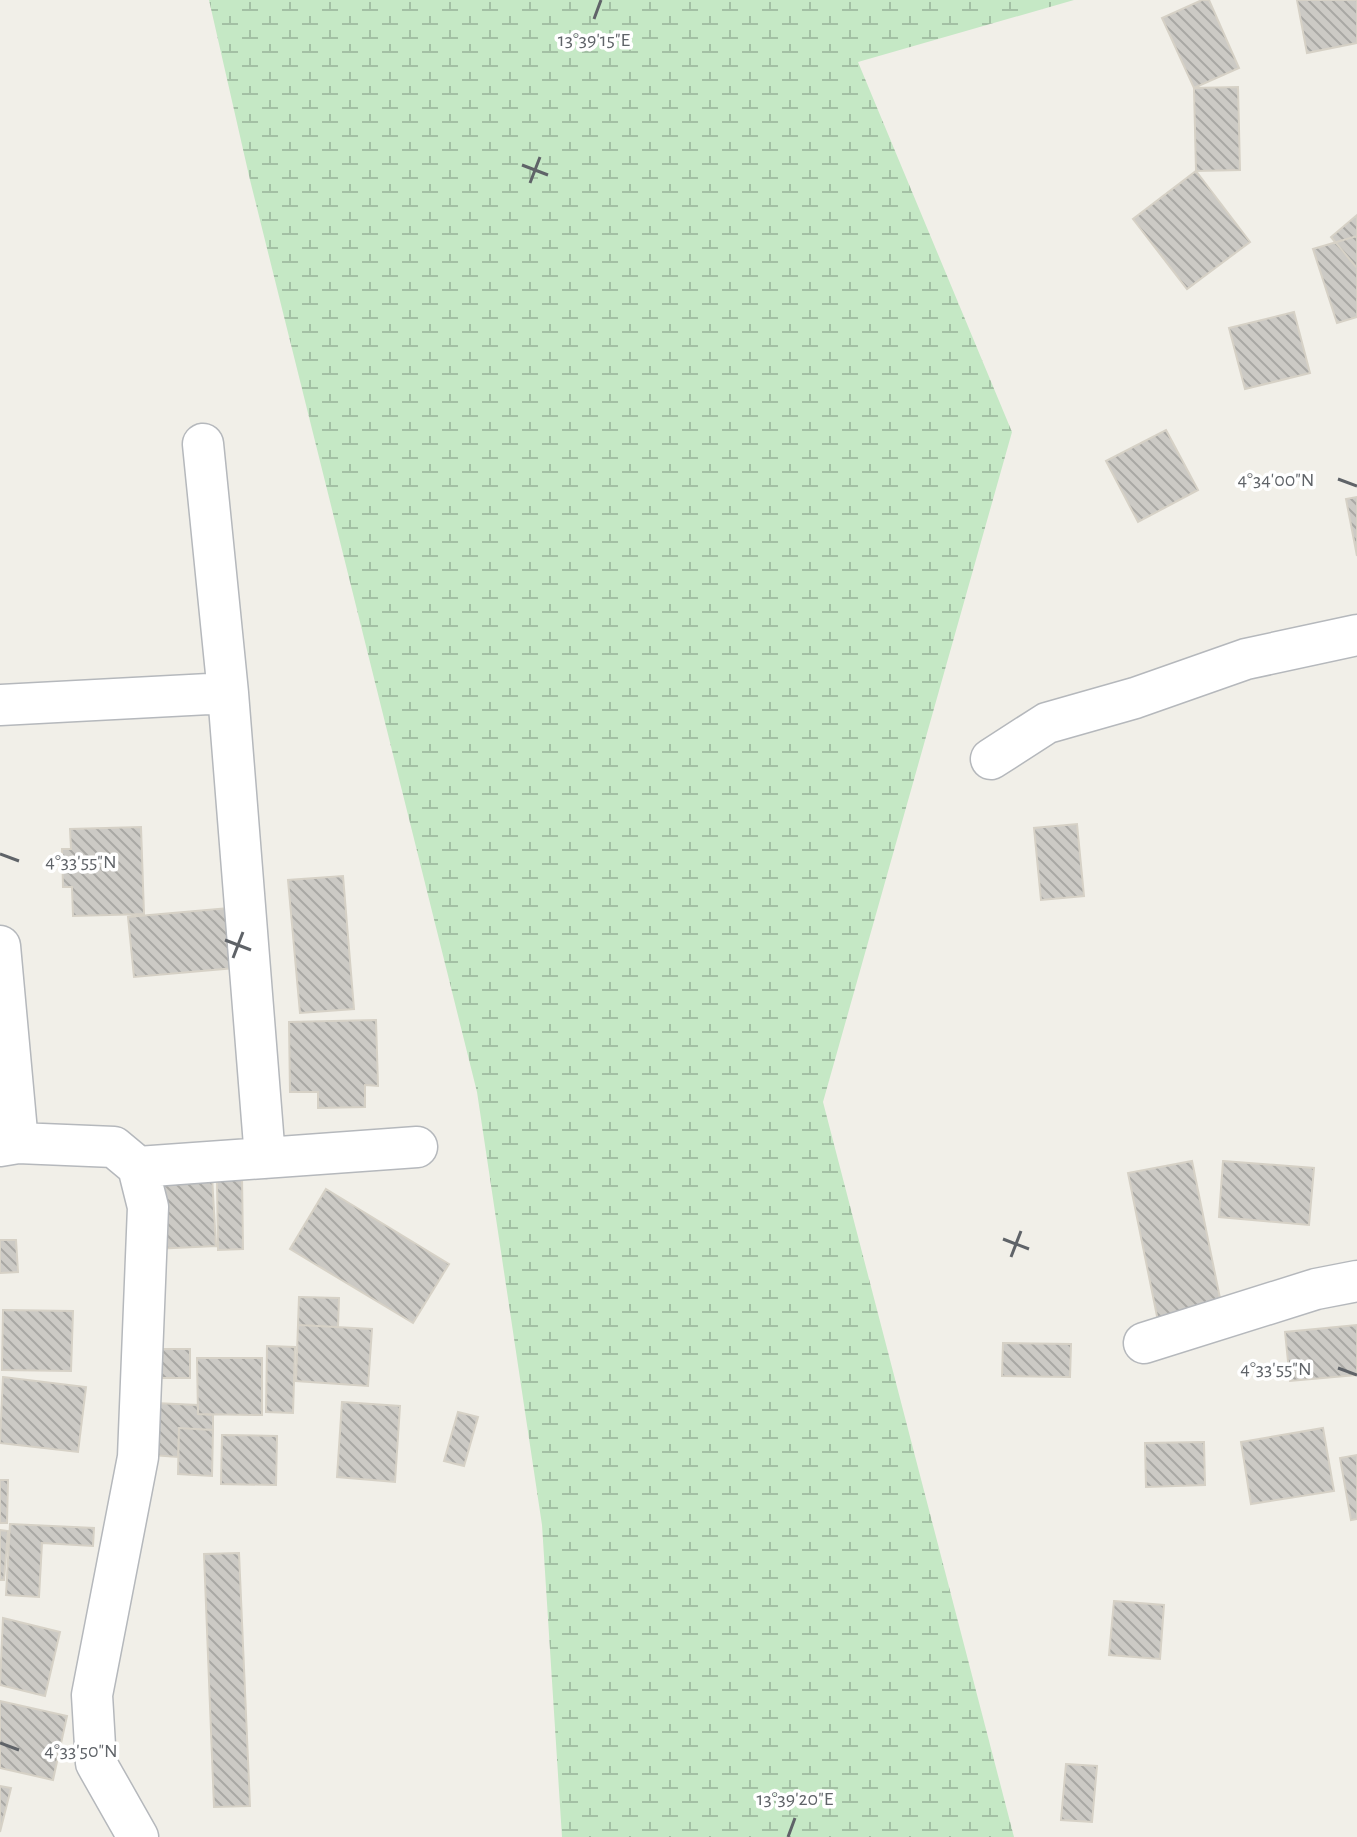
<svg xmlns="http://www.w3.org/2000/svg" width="1357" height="1837" font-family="'Alegreya Sans',sans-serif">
<defs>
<pattern id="wetland-marsh" width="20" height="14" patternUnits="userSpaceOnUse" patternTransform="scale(2)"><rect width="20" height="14" fill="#c5e8c5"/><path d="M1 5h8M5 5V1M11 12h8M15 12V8" fill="none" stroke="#a3c0a4"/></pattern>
<pattern id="building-back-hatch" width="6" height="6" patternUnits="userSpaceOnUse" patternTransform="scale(2)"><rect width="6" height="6" fill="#cccac5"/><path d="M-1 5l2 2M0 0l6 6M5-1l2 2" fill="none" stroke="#a9a8a4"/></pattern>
</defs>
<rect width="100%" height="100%" fill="#f1efe8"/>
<!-- wetland -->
<path fill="url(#wetland-marsh)" d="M209 0H1074L858 62 1012 432 823 1102 1014 1837H562L542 1525 477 1092 250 180Z"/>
<!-- building -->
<path fill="url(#building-back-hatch)" stroke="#d6d1c6" stroke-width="2" d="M1202 0H1209L1239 68 1194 88 1162 18Z
M1297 0H1357V43L1307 53Z
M1238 87 1240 170 1196 171 1194 88Z
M1196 171 1250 242 1187 289 1133 219Z
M1357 215V268L1331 237Z
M1357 236V317L1337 323 1313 249Z
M1294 312 1310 373 1245 389 1229 328Z
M1166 430 1198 490 1138 522 1106 461Z
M1357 497V556L1346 499Z
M1077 824 1084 896 1041 900 1034 828Z
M141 827 144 914 73 916 72 887H63L62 849H71L70 829Z
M343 876 354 1009 300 1013 288 880Z
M240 907 246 967 134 977 128 917Z
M376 1020 378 1086 365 1085V1107L318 1108V1092H290L289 1022Z
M1192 1161 1223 1313 1159 1326 1128 1173Z
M1223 1161 1314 1168 1309 1225 1219 1217Z
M212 1176 216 1246 153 1249 149 1179Z
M242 1176 243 1249 218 1250 217 1177Z
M326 1189 449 1264 413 1323 290 1249Z
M0 1240H16L18 1272 0 1273Z
M299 1297 339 1298 338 1327 298 1325Z
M3 1310 73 1311 71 1371 2 1370Z
M298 1325 372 1329 368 1386 296 1381Z
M1357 1325V1375L1290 1381 1285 1332Z
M1003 1343 1071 1344 1070 1377 1002 1376Z
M267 1346 295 1347 293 1413 266 1412Z
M160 1349H190V1378H160Z
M197 1358H262V1415L198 1414Z
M3 1377 86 1387 78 1452 0 1443Z
M342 1402 400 1406 395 1482 337 1477Z
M154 1403 198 1405V1414L213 1415V1430L179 1428 178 1457 152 1455Z
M458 1412 478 1417 464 1466 444 1461Z
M179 1428 213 1430 212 1476 178 1474Z
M1323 1428 1334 1491 1251 1504 1241 1442Z
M222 1435 277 1436 276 1485 221 1484Z
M1204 1442 1205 1485 1146 1487 1145 1443Z
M1357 1455V1519L1351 1520 1340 1458Z
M0 1480H8L7 1523H0Z
M10 1524 94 1528 93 1546 42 1543 39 1597 6 1595Z
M0 1530 8 1531 4 1580H0Z
M239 1553 250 1806 214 1807 204 1554Z
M1114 1601 1164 1605 1160 1659 1109 1655Z
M3 1618 60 1632 45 1696 0 1685Z
M0 1701 67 1716 53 1780 0 1768Z
M1066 1764 1097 1766 1092 1822 1061 1820Z
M0 1786 11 1788 0 1832Z"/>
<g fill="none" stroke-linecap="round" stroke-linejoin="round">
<!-- minor casing -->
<g stroke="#b5b8bc" stroke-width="43">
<path id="minor" d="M203 444 228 693
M0 705 228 693 265 1158
M991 759 1047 723 1135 698 1246 659 1357 635
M0 946 18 1143
M0 1146 18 1143 114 1147 138 1167 148 1207 138 1457 92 1695 96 1763 138 1837
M138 1167 417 1147
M1144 1343 1316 1289 1357 1281"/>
</g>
<!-- minor -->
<use href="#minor" stroke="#fff" stroke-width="40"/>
</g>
<!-- ticks -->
<path fill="none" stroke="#5f6368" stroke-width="3" d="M594 19 601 0M522 165 548 175M530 183 540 157M1338 479 1357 486M0 854 19 861M225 940 251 950M233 958 243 932M1003 1239 1029 1249M1011 1257 1021 1231M1338 1368 1357 1375M0 1743 19 1750M788 1837 795 1818"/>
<g font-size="20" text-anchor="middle" fill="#5f6368" stroke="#fff" stroke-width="7" stroke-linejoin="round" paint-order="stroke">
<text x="594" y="46">13°39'15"E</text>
<text x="1276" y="486">4°34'00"N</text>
<text x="81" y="868">4°33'55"N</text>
<text x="1276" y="1375">4°33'55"N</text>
<text x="81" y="1757">4°33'50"N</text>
<text x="795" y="1805">13°39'20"E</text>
</g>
</svg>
